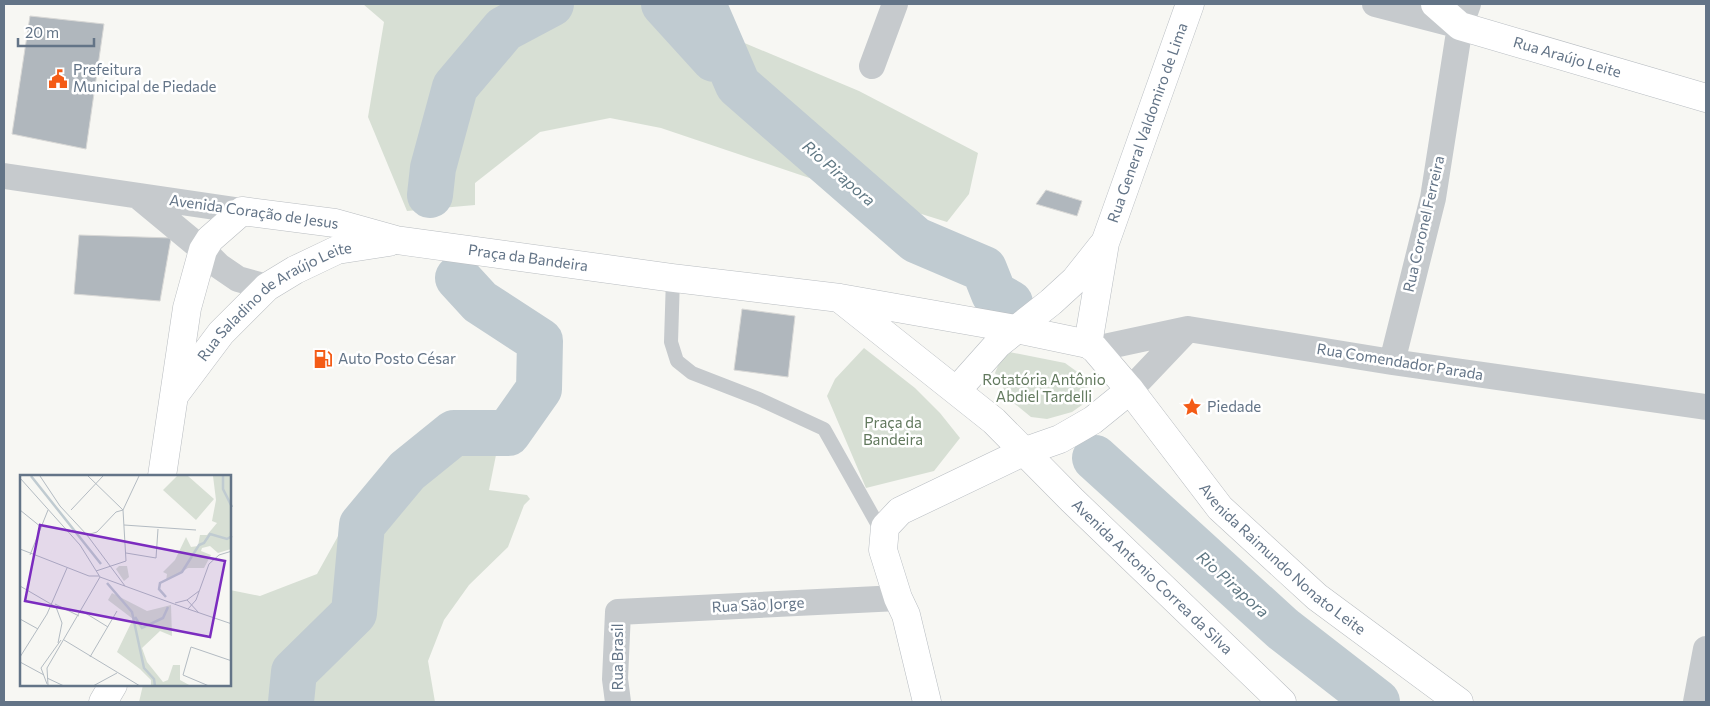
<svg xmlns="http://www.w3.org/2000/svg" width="1710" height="706" font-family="Commissioner,sans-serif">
<rect width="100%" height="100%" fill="#f7f7f3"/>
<!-- green -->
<path fill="#d7dfd4" d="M363 4H724L720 24 735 39 859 91 978 153 969 194 947 222 848 191 661 128 610 118 540 132 475 183V205L407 211 368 117 384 22Z
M864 348 915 388 940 413 960 438 934 471 866 488 827 396 835 379Z
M1004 351 1065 363 1083 376 1092 398 1072 412 1047 419 1031 417 1010 400 995 373Z
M469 419 486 422 498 445 489 490 527 495 530 499 524 505 508 547 469 585 444 620 428 661 435 702H139L143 685H230V590L260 596 317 574 342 529 385 494 431 443Z"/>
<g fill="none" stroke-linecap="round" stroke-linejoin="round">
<!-- river -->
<path stroke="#c0cbd1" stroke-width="46" d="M664 4 714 59
M703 4 738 85 916 240 984 269 994 294 1010 303
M430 195 433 168 455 87 504 29 551 4
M1095 458 1283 629 1377 702
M291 702 294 672 354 613 362 525 407 471 454 433H508L539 389 540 341 480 302 458 278"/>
</g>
<!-- building -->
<path fill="#b0b7bd" stroke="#d8d8d6" d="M30 16 104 24 86 149 12 134Z
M1046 190 1082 201 1077 216 1036 204Z
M79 235 171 238 160 301 74 294Z
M742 309 795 316 788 377 734 370Z"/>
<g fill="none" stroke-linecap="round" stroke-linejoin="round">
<!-- secondary casing -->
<g stroke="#b8bdc2" stroke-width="29">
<g id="secondary">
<path id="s1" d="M1435 4 1460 26 1706 98"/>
<path id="s2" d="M1088 344 1105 243 1190 4"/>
<path d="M957 390 998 344 1051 302 1075 280 1102 246"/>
<path d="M927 702 906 615 898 598 883 550 885 527 900 511 1023 452 1060 439 1093 420 1130 390"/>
</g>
</g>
<!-- primary casing -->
<g stroke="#b9bdc1" stroke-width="29">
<g id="primary">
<path id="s3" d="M843 301 994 421 1072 500 1282 702"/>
<path id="s4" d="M176 393 221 333 267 287 295 270 337 250 389 242"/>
<path id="s5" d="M162 476 187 308 203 250 210 239 242 211 335 223 396 240 673 278 840 298 1016 329 1088 344 1095 349 1130 390 1220 508 1317 597 1459 702"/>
<path d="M103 702 113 685"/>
</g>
</g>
<!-- lane -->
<path stroke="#c6cacd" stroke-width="14" d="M673 278 671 342 677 361 692 373 759 399 824 429 883 534"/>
<!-- street -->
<path stroke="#c6cacd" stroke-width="26" d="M1375 4 1460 26
M872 66 895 4
M4 176 242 211
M139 197 203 250 219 266 238 279 267 287
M1095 349 1188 329 1392 362 1706 407
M1392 362 1433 198 1460 26 1468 4
M1130 390 1188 329
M618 702 615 679 618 612 898 598
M1696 702 1706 649"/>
<!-- secondary -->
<use href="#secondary" stroke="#fff" stroke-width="28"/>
<!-- primary -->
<use href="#primary" stroke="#fff" stroke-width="28"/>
</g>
<!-- icons -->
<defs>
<g id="civic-bare" transform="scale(1.5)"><path d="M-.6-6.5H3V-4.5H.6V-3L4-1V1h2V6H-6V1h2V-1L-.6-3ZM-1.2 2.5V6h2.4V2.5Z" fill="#f45b16" stroke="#fff" stroke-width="2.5" paint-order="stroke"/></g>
<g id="fuel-bare" transform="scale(1.5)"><path d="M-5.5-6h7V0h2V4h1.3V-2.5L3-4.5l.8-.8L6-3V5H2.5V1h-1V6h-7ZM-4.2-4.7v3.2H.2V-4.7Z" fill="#f45b16" stroke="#fff" stroke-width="2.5" paint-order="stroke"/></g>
<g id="sight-bare" transform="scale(1.5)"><path d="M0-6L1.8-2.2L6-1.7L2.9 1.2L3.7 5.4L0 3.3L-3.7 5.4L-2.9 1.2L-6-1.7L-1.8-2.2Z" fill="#f45b16" stroke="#fff" stroke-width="2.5" paint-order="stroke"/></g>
</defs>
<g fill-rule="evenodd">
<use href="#civic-bare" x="58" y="79"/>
<use href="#fuel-bare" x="323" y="359"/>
<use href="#sight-bare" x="1192" y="407"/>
</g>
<g text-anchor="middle" stroke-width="5" stroke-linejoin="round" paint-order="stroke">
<!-- street labels -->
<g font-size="15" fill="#637487" stroke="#fff">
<text dy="5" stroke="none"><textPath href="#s1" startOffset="145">Rua Araújo Leite</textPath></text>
<text dy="5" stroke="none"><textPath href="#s2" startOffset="230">Rua General Valdomiro de Lima</textPath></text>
<text transform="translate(254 212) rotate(8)" y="5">Avenida Coração de Jesus</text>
<text transform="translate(1424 224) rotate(-77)" y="5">Rua Coronel Ferreira</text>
<text dy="5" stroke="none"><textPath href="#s5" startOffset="576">Praça da Bandeira</textPath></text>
<text dy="5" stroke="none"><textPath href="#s4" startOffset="138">Rua Saladino de Araújo Leite</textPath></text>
<text transform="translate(1400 362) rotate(9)" y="5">Rua Comendador Parada</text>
<text dy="5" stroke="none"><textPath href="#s5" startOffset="1434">Avenida Raimundo Nonato Leite</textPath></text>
<text dy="5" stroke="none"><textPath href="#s3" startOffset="415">Avenida Antonio Correa da Silva</textPath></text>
<text transform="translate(758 605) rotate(-3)" y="5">Rua São Jorge</text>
<text transform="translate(618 657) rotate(-90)" y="5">Rua Brasil</text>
</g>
<!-- poi labels -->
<g font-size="15" fill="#637487" stroke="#fff" text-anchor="start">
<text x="73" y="75">Prefeitura<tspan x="73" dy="17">Municipal de Piedade</tspan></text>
<text x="338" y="364">Auto Posto César</text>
<text x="1207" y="412">Piedade</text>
</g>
<!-- park labels -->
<g font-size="15" fill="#62795e" stroke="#fff">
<text x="1044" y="385">Rotatória Antônio<tspan x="1044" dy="17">Abdiel Tardelli</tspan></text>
<text x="893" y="428">Praça da<tspan x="893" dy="17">Bandeira</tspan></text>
</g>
<!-- water labels -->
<g font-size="16" font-style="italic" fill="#5f7783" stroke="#fff">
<text transform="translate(839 173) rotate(41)" y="6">Rio Pirapora</text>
<text transform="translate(1233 584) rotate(42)" y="6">Rio Pirapora</text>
</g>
</g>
<!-- overview -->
<g transform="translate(20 475)">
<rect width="211" height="211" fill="#f7f7f3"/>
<path d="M157 1H168L194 24 176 45 143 15ZM193 1H211V74L198 78 190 71 182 73 181 76 191 80 184 93H168L146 106 147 99 143 97 155 85 166 62 171 72 178 71 180 60H187L197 48 192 46 196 25ZM99 91H107L109 102 104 106 96 94ZM92 118 127 136 151 130 152 161 140 156 122 173 127 187 143 207 148 205 153 190H160V205L171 211H131V205L120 194 97 177 113 144 88 125Z" fill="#d7dfd4"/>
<path fill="none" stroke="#c0cbd1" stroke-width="2.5" d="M11 1 81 89M203 1V14L212 32M87 108 112 137 124 193 134 204 135 211M146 122 139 114 140 108 162 97 179 70 184 68 190 59 207 64 212 61M115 142 122 153 143 143 148 132"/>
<path fill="none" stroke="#b3bbc2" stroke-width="1" d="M20 1 40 31 67 60 105 111M68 1 103 35M0 3 60 70 80 102M0 35 21 52M51 35 83 1M104 50 176 55M67 60 77 57 96 37 103 35M0 74 69 101H79M106 78 136 83 138 54M10 80 28 35M76 96 106 86 103 35 119 1M80 102 168 134 176 125 189 89 199 80 212 76M0 111 36 132 42 148 38 168M167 125 179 138M155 128 167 125 179 116M35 129 59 141M168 134 212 149M62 136 88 152M0 144 18 154M44 165 120 211M0 182 27 139 47 93M70 182 97 136M0 187 24 200M27 203 44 211M27 209 21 193 41 165M28 210 27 193 80 102M73 211 97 198M189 211 163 200 171 172 212 186"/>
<path fill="#7b2cbf" fill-opacity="0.15" stroke="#7b2cbf" stroke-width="2.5" d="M20 50 205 86 190 162 5 126Z"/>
<rect width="211" height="211" fill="none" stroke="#637487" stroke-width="2.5"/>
</g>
<!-- border -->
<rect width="1710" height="706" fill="none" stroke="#637487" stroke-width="10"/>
<!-- scale -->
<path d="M18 38v8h76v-8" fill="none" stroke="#637487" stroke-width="2.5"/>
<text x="25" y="38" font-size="15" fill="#637487" stroke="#ffffff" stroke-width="4" paint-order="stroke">20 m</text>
</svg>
